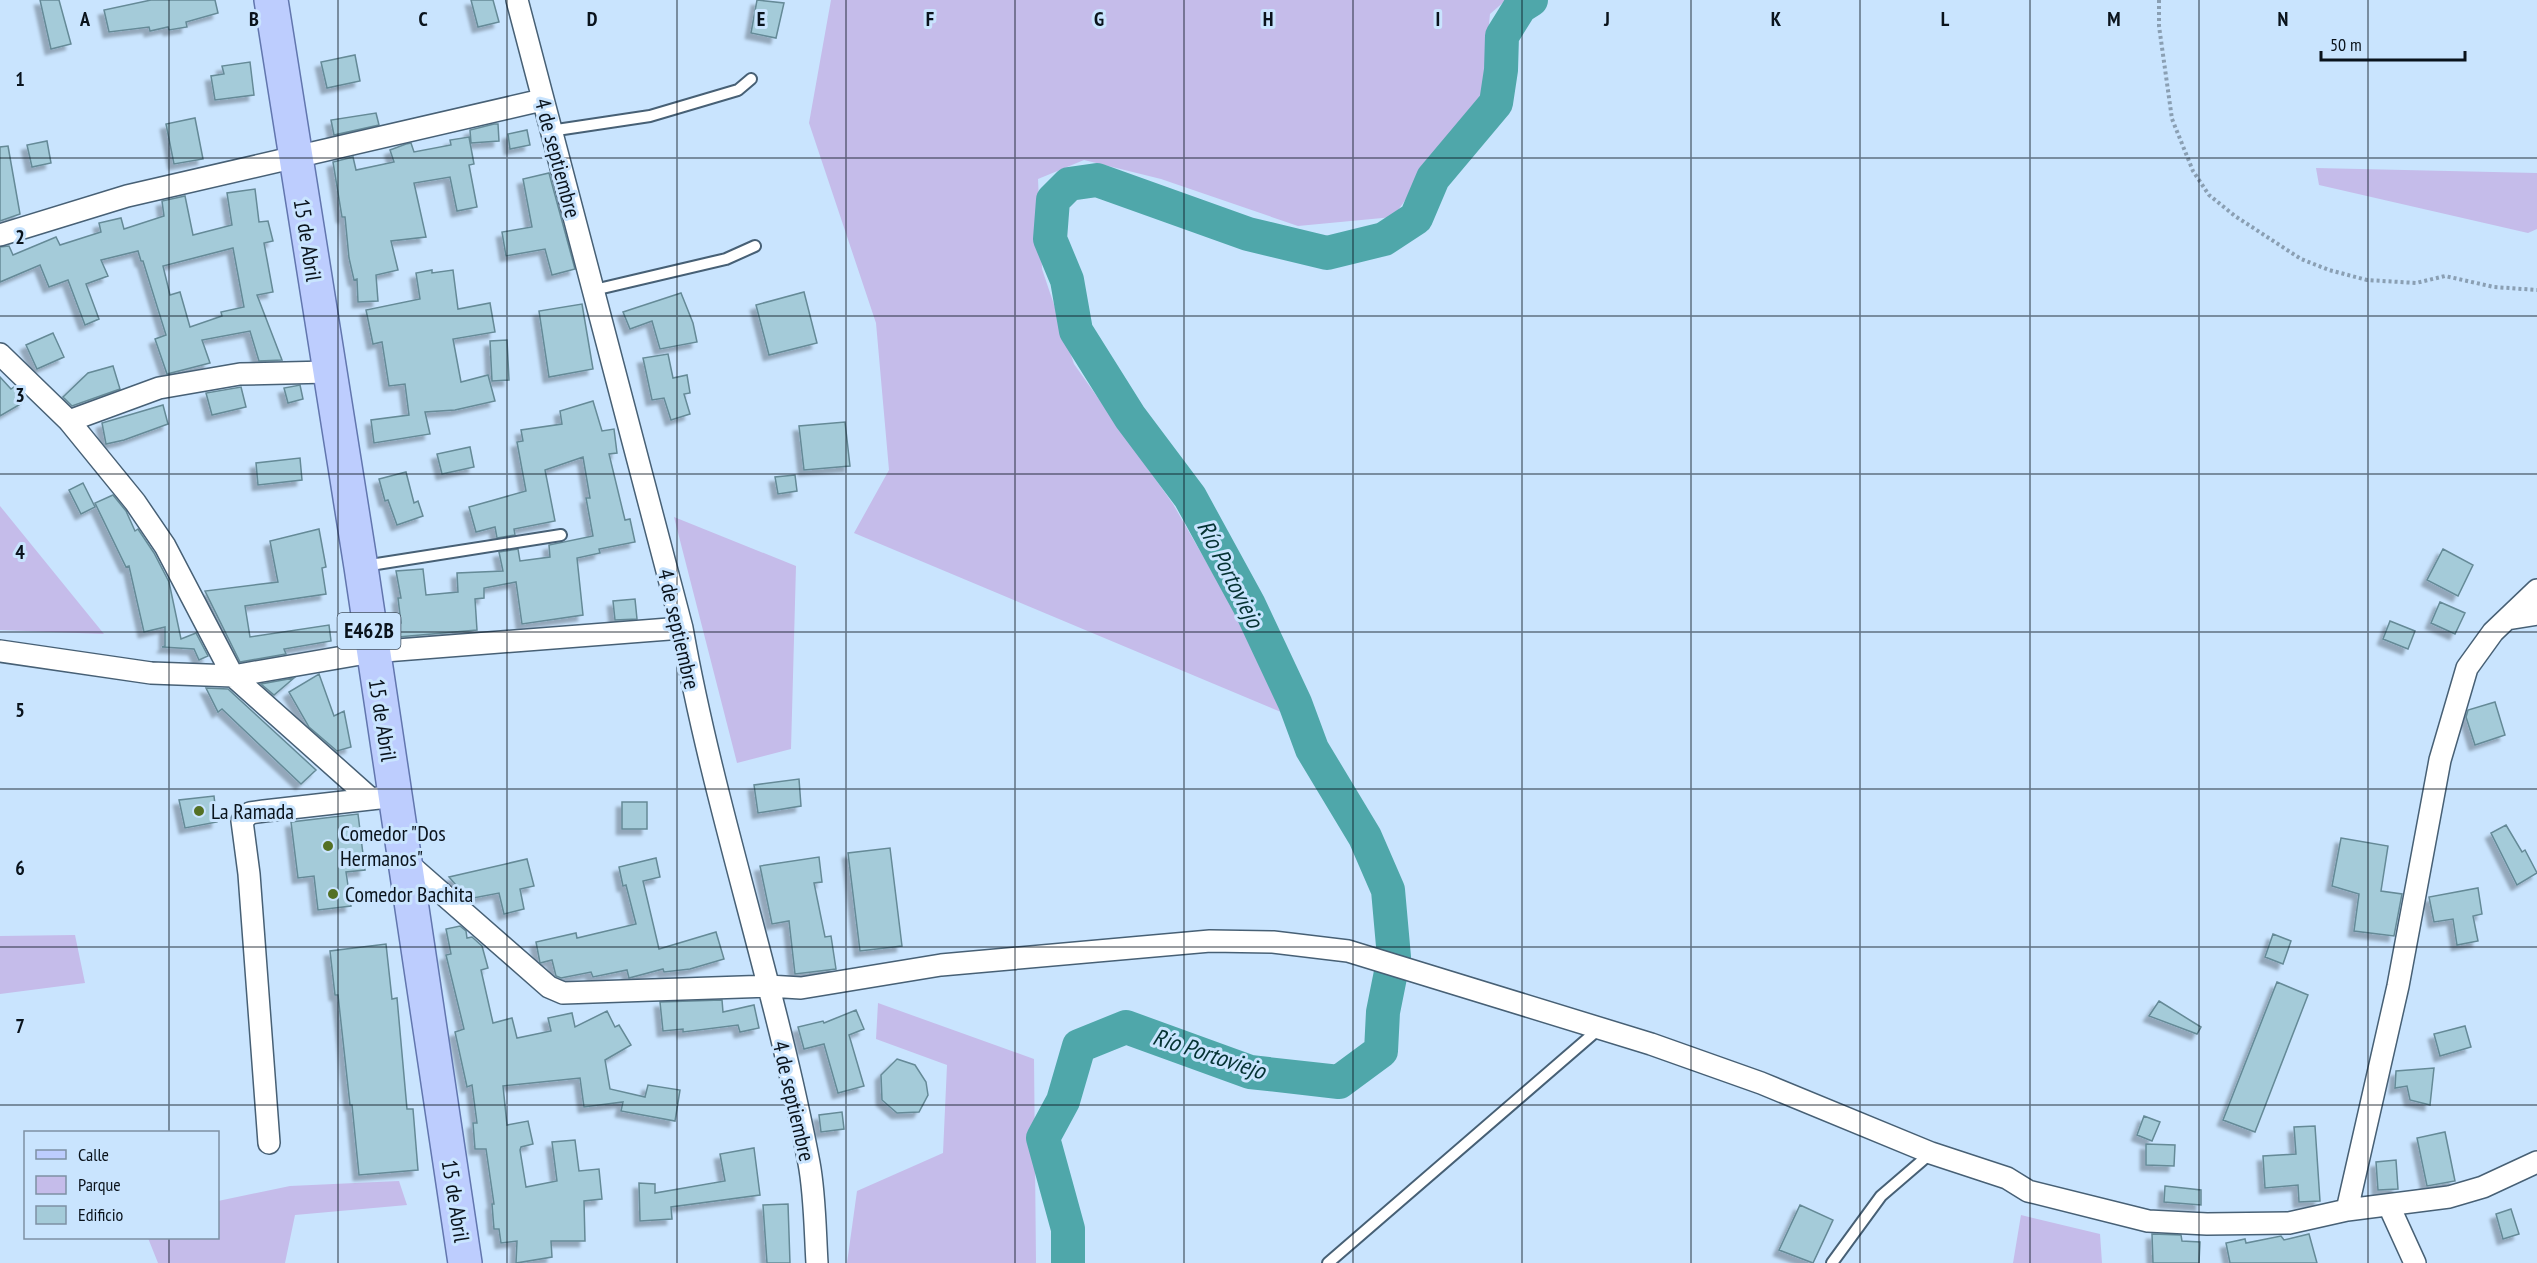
<svg xmlns="http://www.w3.org/2000/svg" width="2537" height="1263" font-family="'PT Sans Narrow',sans-serif">
<defs>
<filter id="shadow"><feDropShadow dx="-5.5" dy="5.5" stdDeviation="1.5" flood-color="#0004"/></filter>
</defs>
<rect width="100%" height="100%" fill="#c9e4fe"/>
<!-- green -->
<path fill="#c5bcea" d="M831 0H1506L1490 14 1482 94 1393 217 1298 226 1161 179 1084 160 1038 179 1042 269 1074 364 1173 504 1231 605 1281 712 854 533 889 470 876 323 809 123Z
M2316 168 2537 173V229L2528 233 2319 185Z
M0 506 104 634 0 630Z
M674 517 796 566 791 749 737 763Z
M75 935 85 983 0 994V936Z
M878 1003 1034 1059 1036 1263H847L857 1191 943 1153 947 1065 876 1039Z
M399 1181 407 1205 295 1215 285 1263H158L148 1238H218V1201L290 1186Z
M2021 1215 2100 1234 2102 1263H2013Z"/>
<g fill="none" stroke-linecap="round" stroke-linejoin="round">
<!-- river -->
<path stroke="#4fa7aa" stroke-width="34" d="M1068 1263V1229L1043 1138 1063 1101 1079 1046 1126 1027 1250 1072 1339 1082 1381 1051 1383 1012 1394 957 1388 890 1365 837 1312 749 1295 703 1249 605 1190 497 1130 417 1076 331 1067 280 1050 239 1053 200 1069 184 1097 180 1248 234 1327 253 1384 239 1416 218 1433 178 1496 103 1501 70 1502 36 1520 7 1531 0"/>
</g>
<!-- building -->
<path fill="#a4cbd9" stroke="#658a97" stroke-width="1.5" fill-rule="evenodd" filter="url(#shadow)" d="M40 0H59L71 44 51 49Z
M151 0H215L218 13 186 22 187 27 169 30 168 27 150 31 149 27 109 32 104 10Z
M471 0H493L499 22 478 27Z
M757 0 784 3 776 38 751 33Z
M355 55 360 81 327 88 321 62Z
M250 62 254 95 215 100 211 76 224 74 222 66Z
M376 113 379 125 334 135 331 120Z
M195 118 203 159 174 164 166 124Z
M494 124H498L499 141 471 143 470 130Z
M527 130 530 145 510 149 508 134Z
M469 137 474 164 469 165 477 207 457 211 450 177 414 183 426 237 391 241 398 270 376 275 378 301 358 302 357 279 354 280 349 258 345 217H342L333 162 353 157 356 170 394 162 390 150 406 144 411 143 414 152 451 145 450 140Z
M47 141 51 163 32 167 27 145Z
M8 146 20 214 0 221V147Z
M549 173 575 269 552 275 545 249 506 256 502 232 532 227 523 179Z
M255 189 259 222 268 221 273 241 264 243 273 292 257 295 282 360 259 361 250 331 202 340 210 363 167 374 155 339 166 335 143 261H141L138 251 101 260 108 276 86 284 99 319 85 325 68 280 49 287 40 265 0 282V247L9 246 13 255 56 237 60 245 101 232 99 223 121 218 124 229 164 216 162 201 185 196 193 235 232 225 227 193ZM233 248 244 307 221 312 222 316 190 327 180 292 170 295 163 266Z
M432 270V273L453 270 458 309 490 303 495 332 453 339 461 382 488 375 495 401 455 410 425 412 430 434 374 443 371 420 409 415 405 384 389 386 382 342 373 344 366 310 420 299 416 273Z
M804 292 817 343 769 355 756 305Z
M681 293 693 323 697 342 660 349 652 321 630 329 623 312Z
M582 304 593 369 549 377 539 311Z
M53 333 64 357 37 369 26 345Z
M507 340 509 380 492 381 490 341Z
M668 354 673 378 687 375 690 393 684 394 690 414 671 420 664 398 652 400 643 358Z
M113 366 120 389 72 406 63 397 88 373Z
M0 377 11 389 14 387 24 402 0 416Z
M300 385 303 399 288 403 284 388Z
M241 387 246 407 212 415 206 393Z
M593 401 602 431 614 429 617 453 609 454 625 520 630 519 635 542 599 549 600 553 577 558 583 615 522 624 516 582 484 588V598L475 599 477 630 398 637 397 625 401 623 398 598H401L396 571 423 569 426 595 458 592 457 573 503 571 499 552 518 549 520 561 550 557 549 545 593 536 586 498H590L583 457 545 470 555 521 514 529 515 535 497 538 495 527 476 532 469 507 526 491 517 442 523 441 521 430 562 424 560 411Z
M163 405 168 424 124 440 106 444 102 423Z
M845 422 850 466 804 470 799 426Z
M470 447 474 467 442 474 437 454Z
M300 458 302 480 258 485 256 463Z
M406 472 414 503 418 501 423 516 397 525 388 500 385 501 379 479Z
M795 475 797 491 778 494 775 477Z
M83 483 95 507 81 514 69 490Z
M113 495 126 511 135 531 138 529 154 553 169 582 181 639 196 633 208 656 199 660 194 649 162 647 165 646V627L144 632 129 566 126 567 95 503Z
M319 529 326 567 322 568 326 594 245 606 250 637 329 625 331 641 284 649 286 654 240 662 205 591 278 582 270 541Z
M2443 549 2473 565 2458 596 2427 580Z
M635 599 637 619 615 620 613 601Z
M2440 602 2465 613 2455 634 2431 623Z
M2390 621 2415 631 2408 649 2383 639Z
M319 674 334 716 344 711 351 747 337 751 309 727 289 692Z
M294 678 274 695 261 684Z
M206 688 228 689 316 770 301 784 222 709 218 712Z
M2495 702 2505 735 2475 745 2466 717 2468 710Z
M799 779 801 806 758 813 754 785Z
M214 796 217 822 185 828 179 800Z
M622 802H647V829H622Z
M358 814 365 870 346 872 351 906 318 910 314 876 298 878 291 822Z
M2506 825 2522 852 2525 850 2537 873 2517 885 2491 833Z
M2341 838 2388 846 2381 891 2402 894 2394 936 2354 931 2359 894 2332 886Z
M890 848 902 946 860 951 848 853Z
M819 857 822 882 814 883 825 937 831 936 836 969 795 974 789 921 772 924 760 866Z
M656 858 660 877 643 881 659 949 716 932 724 959 690 969 664 972 663 969 629 978 627 970 593 977 591 972 561 978 556 976 552 960 540 963 536 942 576 933 577 938 636 924 626 885 623 886 619 867Z
M527 859 534 886 520 889 524 909 504 914 499 893 468 899 449 877Z
M2478 888 2482 914 2473 916 2478 941 2457 945 2453 919 2434 922 2429 897Z
M460 926 466 931 467 938 472 937 482 946 488 968 481 970 493 1023 512 1018 517 1038 551 1031 548 1018 572 1013 575 1027 607 1011 615 1027 619 1025 631 1045 605 1060 610 1089 645 1097 648 1085 680 1090 675 1121 621 1111 623 1102 584 1107 580 1078 503 1086 507 1125 528 1121 533 1144 521 1147 520 1150 526 1187 557 1181 552 1142 575 1140 579 1171 599 1169 602 1199 584 1201 585 1241H551L552 1257 516 1263 517 1241 501 1243 499 1229H494L492 1204H494L486 1149H475L473 1123H477L472 1085 467 1087 455 1032 464 1029 446 955 451 954 446 929Z
M2273 934 2291 941 2283 964 2265 957Z
M386 944 392 999 397 998 407 1109H413L418 1170 359 1175 352 1105H350L338 995H335L330 951Z
M2277 982 2308 995 2255 1132 2223 1120Z
M722 1000 723 1012 754 1005 759 1028 740 1032 738 1025 683 1032V1029L663 1031 660 1002Z
M2159 1001 2201 1027 2197 1034 2149 1016Z
M856 1010 864 1029 849 1035 864 1086 838 1093 824 1044 804 1049 798 1027 823 1021 824 1023Z
M2465 1026 2471 1047 2440 1056 2434 1034Z
M897 1059 915 1065 926 1082 928 1095 919 1112 897 1113 882 1100 881 1075Z
M2434 1068 2430 1105 2410 1100 2407 1086 2395 1088 2396 1071Z
M842 1112 844 1129 821 1132 819 1115Z
M2144 1116 2160 1122 2152 1141 2137 1135Z
M2315 1126 2320 1201 2299 1202 2298 1185 2265 1188 2263 1156 2296 1154 2294 1127Z
M2445 1132 2455 1181 2427 1186 2417 1138Z
M2146 1144 2175 1145 2174 1166 2146 1165Z
M754 1148 760 1195 671 1207 672 1219 640 1221 639 1183 655 1184V1193L725 1181 720 1154Z
M2396 1160 2398 1189 2378 1190 2376 1162Z
M2165 1186 2201 1190V1205L2164 1202Z
M788 1204 790 1263H767L763 1205Z
M1800 1205 1833 1220 1813 1263 1779 1250Z
M2511 1209 2519 1234 2503 1239 2496 1214Z
M2152 1234 2181 1235 2182 1241 2200 1242 2199 1263H2153Z
M2309 1234 2317 1263H2230L2226 1243 2245 1239 2246 1243 2281 1236 2284 1240Z"/>
<g fill="none" stroke-linecap="round" stroke-linejoin="round">
<!-- service casing -->
<g stroke="#476075" stroke-width="14">
<path id="service" d="M550 131 650 116 738 90 751 79
M594 290 726 259 755 246
M364 566 561 535
M1328 1263 1600 1028
M1832 1263 1881 1196 1931 1153"/>
</g>
<!-- minor casing -->
<g stroke="#476075" stroke-width="24">
<path id="minor" d="M517 0 682 628C714 808 775 983 809 1163 815 1195 815 1230 817 1263
M0 235 127 196 542 100
M0 354 69 421 135 502 165 546 233 676 371 799
M69 421 159 388 240 374 328 372
M2507 619 2537 614
M0 651 151 673 233 676 372 652 682 628
M404 860 549 987 563 993 768 986 801 988 941 965 1210 941 1273 942 1348 951 1651 1044 1761 1083 1931 1153 2007 1178 2028 1191 2148 1221 2207 1224 2289 1223 2347 1210 2398 986 2440 760 2467 668 2493 632 2537 590
M269 1143 249 874 242 821 250 813 264 811 379 798
M2389 1206 2415 1263
M2347 1210 2449 1197 2483 1187 2537 1162"/>
</g>
<!-- primary casing -->
<g stroke="#6276ae" stroke-width="36">
<path id="primary" d="M271 0 361 567 465 1263"/>
</g>
<!-- path -->
<path stroke="#8a9fb3" stroke-width="4" stroke-dasharray="3 3" stroke-linecap="butt" d="M2159 0V26L2172 119 2193 171 2209 195 2235 216 2301 259 2329 270 2367 280 2416 283 2445 276 2494 287 2537 290"/>
<!-- service -->
<use href="#service" stroke="#fff" stroke-width="10"/>
<!-- minor -->
<use href="#minor" stroke="#fff" stroke-width="21"/>
<!-- primary -->
<use href="#primary" stroke="#bdcdfe" stroke-width="33"/>
</g>
<!-- grid -->
<path fill="none" stroke="#0a131c" stroke-width="1.5" stroke-opacity="0.55" d="M169 0V1132M338 0V1263M507 0V1263M677 0V1263M846 0V1263M1015 0V1263M1184 0V1263M1353 0V1263M1522 0V1263M1691 0V1263M1860 0V1263M2030 0V1263M2199 0V1263M2368 0V1263M0 158H2537M0 316H2537M0 474H2537M0 632H2537M0 789H2537M0 947H2537M0 1105H2537M169 1238V1263"/>
<!-- markers -->
<g fill="#547024" stroke="#c9e4fe" stroke-width="2">
<circle cx="199" cy="811" r="6"/>
<circle cx="328" cy="846" r="6"/>
<circle cx="333" cy="894" r="6"/>
</g>
<g text-anchor="middle" stroke-width="6" stroke-linejoin="round" paint-order="stroke">
<!-- shield labels -->
<rect fill="#c9e4fe" stroke="#435260" stroke-width="1.5" x="337.5" y="613" width="63" height="36" rx="4.5"/>
<g font-size="21" font-weight="bold" fill="#0a131c">
<text x="369" y="638">E462B</text>
</g>
<!-- street labels -->
<g font-size="22" fill="#0a131c" stroke="#c9e4fe">
<text transform="translate(558 158) rotate(75)" y="8">4 de septiembre</text>
<text transform="translate(308 240) rotate(81)" y="8">15 de Abril</text>
<text transform="translate(679 629) rotate(77)" y="8">4 de septiembre</text>
<text transform="translate(383 720) rotate(81)" y="8">15 de Abril</text>
<text transform="translate(794 1101) rotate(77)" y="8">4 de septiembre</text>
<text transform="translate(456 1201) rotate(81)" y="8">15 de Abril</text>
</g>
<!-- poi labels -->
<g font-size="22" fill="#0a131c" stroke="#c9e4fe" text-anchor="start">
<text x="211" y="819">La Ramada</text>
<text x="340" y="841">Comedor "Dos<tspan x="340" dy="25">Hermanos"</tspan></text>
<text x="345" y="902">Comedor Bachita</text>
</g>
<!-- water labels -->
<g font-size="24" font-style="italic" fill="#053233" stroke="#c9e4fe">
<text transform="translate(1230 574) rotate(63)" y="8">Río Portoviejo</text>
<text transform="translate(1209 1054) rotate(18)" y="8">Río Portoviejo</text>
</g>
</g>
<g font-size="20" text-anchor="middle" font-weight="bold" fill="#0a131c" stroke="#c9e4fe" stroke-width="6" stroke-linejoin="round" paint-order="stroke">
<text x="85" y="26">A</text>
<text x="254" y="26">B</text>
<text x="423" y="26">C</text>
<text x="592" y="26">D</text>
<text x="761" y="26">E</text>
<text x="930" y="26">F</text>
<text x="1099" y="26">G</text>
<text x="1268" y="26">H</text>
<text x="1438" y="26">I</text>
<text x="1607" y="26">J</text>
<text x="1776" y="26">K</text>
<text x="1945" y="26">L</text>
<text x="2114" y="26">M</text>
<text x="2283" y="26">N</text>
<text x="20" y="86">1</text>
<text x="20" y="244">2</text>
<text x="20" y="402">3</text>
<text x="20" y="559">4</text>
<text x="20" y="717">5</text>
<text x="20" y="875">6</text>
<text x="20" y="1033">7</text>
</g>
<!-- legend -->
<rect x="24" y="1131" width="195" height="108" fill="#c9e4fe" stroke="#7d90a4" stroke-width="1.5"/>
<rect x="36" y="1150" width="30" height="9" fill="#bdcdfe" stroke="#7d90a4" stroke-width="1.5"/>
<text x="78" y="1161" font-size="18" fill="#0a131c">Calle</text>
<rect x="36" y="1176" width="30" height="18" fill="#c5bcea" stroke="#7d90a4" stroke-width="1.5"/>
<text x="78" y="1191" font-size="18" fill="#0a131c">Parque</text>
<rect x="36" y="1206" width="30" height="18" fill="#a4cbd9" stroke="#7d90a4" stroke-width="1.5"/>
<text x="78" y="1221" font-size="18" fill="#0a131c">Edificio</text>
<!-- scale -->
<path d="M2321 51v9h144v-9" fill="none" stroke="#0a131c" stroke-width="3"/>
<text x="2330" y="51" font-size="18" fill="#0a131c" stroke="#c9e4fe" stroke-width="4.5" paint-order="stroke">50 m</text>
</svg>
